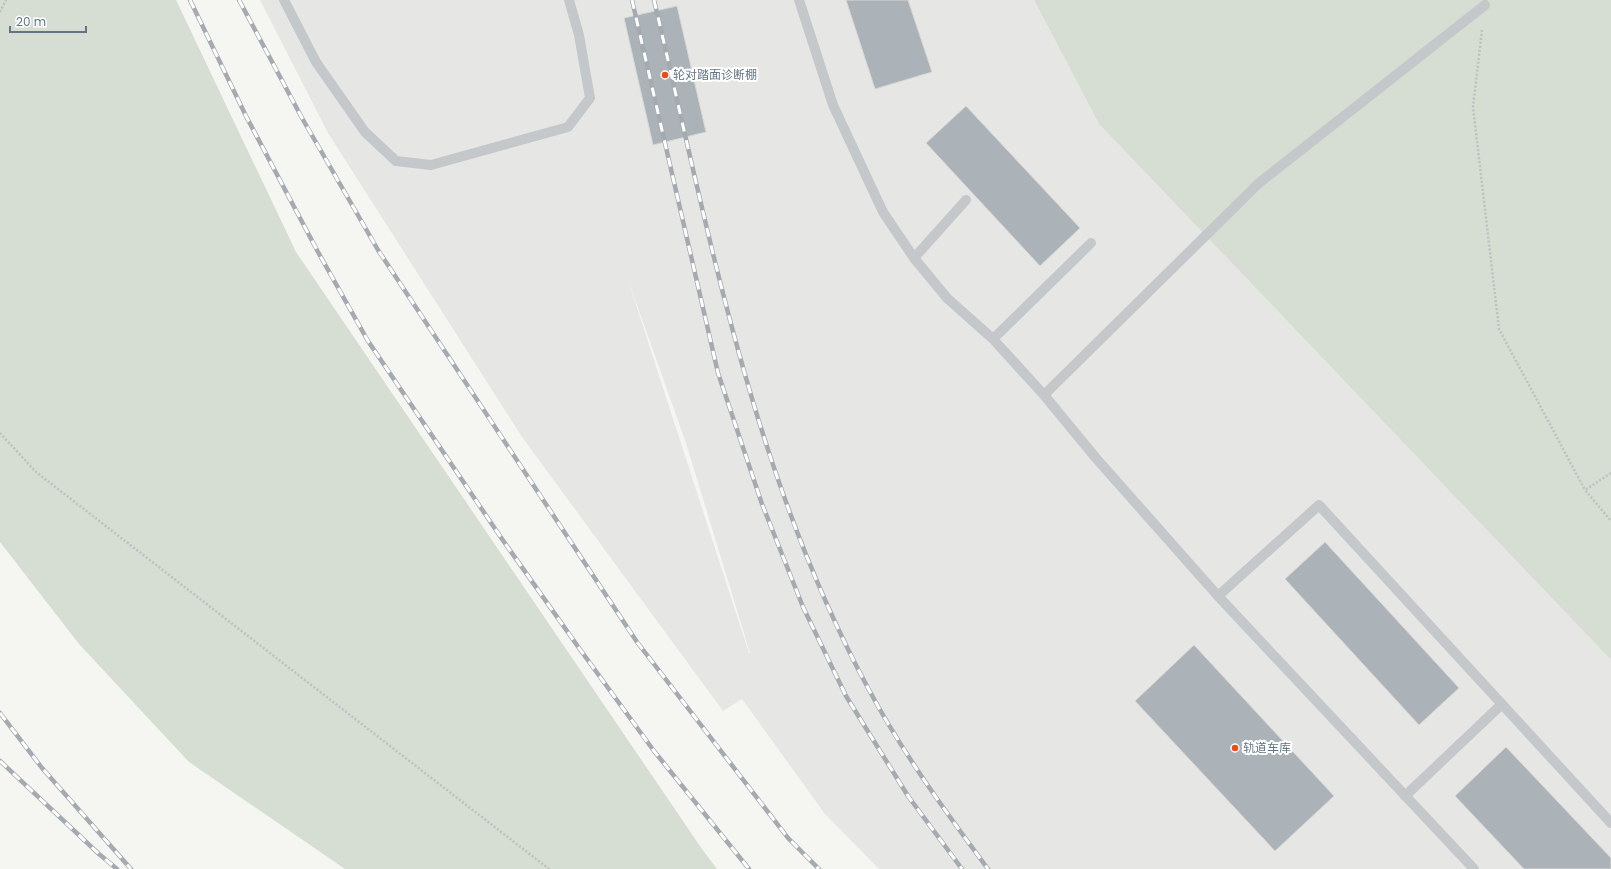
<svg xmlns="http://www.w3.org/2000/svg" width="1611" height="869" font-family="Poppins,'Noto Sans SC',sans-serif">
<rect width="100%" height="100%" fill="#f5f6f1"/>
<!-- built -->
<path fill="#e6e7e5" fill-rule="evenodd" d="M260 0H1034L1099 124 1611 660V869H879L825 814 742 699 723 711 522 437 328 133ZM628 280 686 443 750 653H749Z"/>
<!-- green -->
<path fill="#d6ddd2" d="M0 0H176L296 252 702 849 717 869H345L189 762 79 644 0 542Z
M1034 0H1611V660L1099 124Z"/>
<!-- building -->
<path fill="#abb3b8" stroke="#d7d7d4" d="M846 0H908L932 72 875 89Z
M677 6 706 132 653 145 624 18Z
M966 106 1080 228 1040 266 926 143Z
M1325 542 1459 688 1419 725 1285 579Z
M1194 645 1334 796 1275 851 1135 701Z
M1506 747 1611 858V869H1524L1455 796Z"/>
<g fill="none" stroke-linecap="round" stroke-linejoin="round">
<!-- path -->
<path stroke="#bec0c2" stroke-width="2.5" stroke-dasharray="2 2" stroke-linecap="butt" d="M0 12 6 0
M1482 30 1473 107 1499 329 1585 490
M0 433 36 472 549 869
M1611 473 1585 490 1611 521"/>
<!-- service -->
<path stroke="#c5c8cb" stroke-width="10" d="M284 0 316 62 365 132 396 161 431 165 568 127 590 98 579 35 569 0
M799 0 833 105 883 212 914 258 947 298 993 339 1044 395 1095 457 1218 596 1474 869
M914 258 966 200
M993 339 1091 243
M1044 395 1259 183 1485 5
M1218 596 1319 505 1611 823
M1405 796 1502 704"/>
<!-- rail casing -->
<g stroke="#a4aab0" stroke-width="4.5">
<path id="rail" d="M190 0 246 116 318 252 368 341 502 539 579 648 654 751 749 869
M239 0 302 118 378 250 637 642 788 838 819 869
M632 0 718 373 762 504 803 607 846 696 908 796 962 869
M654 0C709 233 753 475 868 688 902 752 945 811 988 869
M0 713 42 768 131 869
M0 761 99 854 117 869"/>
</g>
<!-- rail -->
<use href="#rail" stroke="#fff" stroke-width="3" stroke-dasharray="9" stroke-linecap="butt"/>
</g>
<!-- markers -->
<g fill="#ed4c1a" stroke="#fff" stroke-width="1.5">
<circle cx="665" cy="75" r="4"/>
<circle cx="1235" cy="748" r="4"/>
</g>
<g text-anchor="middle" stroke-width="4" stroke-linejoin="round" paint-order="stroke">
<!-- poi labels -->
<g font-size="12" fill="#637584" stroke="#fff" text-anchor="start">
<text x="673" y="79">轮对踏面诊断棚</text>
<text x="1243" y="752">轨道车库</text>
</g>
</g>
<!-- scale -->
<path d="M10 26v6h76v-6" fill="none" stroke="#637584" stroke-width="2"/>
<text x="16" y="26" font-size="12" fill="#637584" stroke="#ffffff" stroke-width="3" paint-order="stroke">20 m</text>
</svg>
